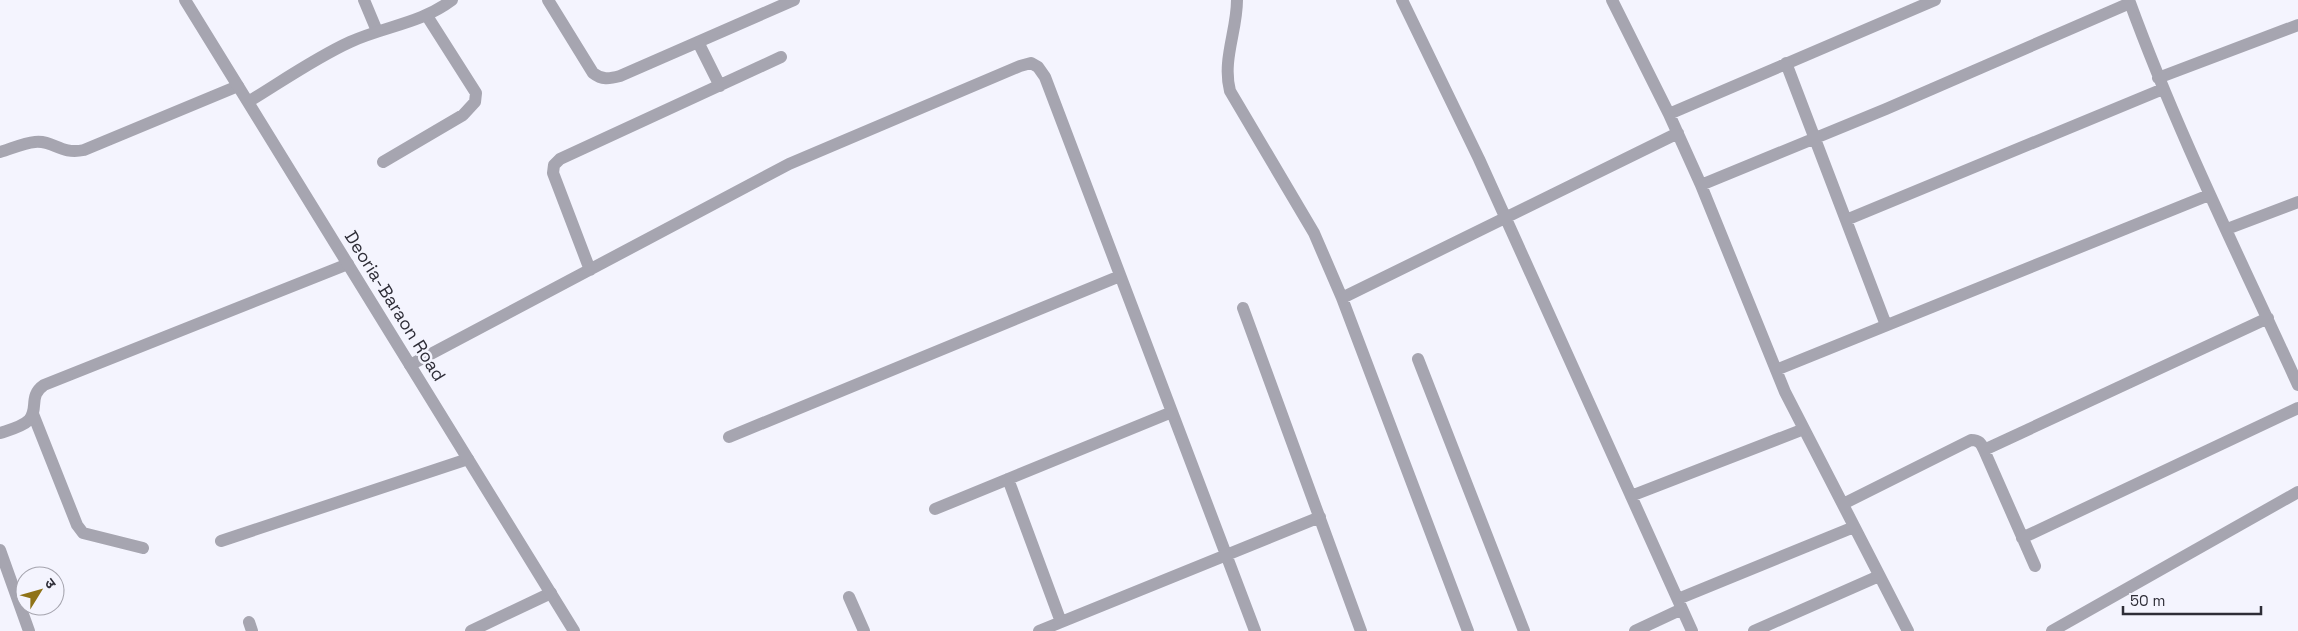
<svg xmlns="http://www.w3.org/2000/svg" width="2298" height="631" font-family="'Space Grotesk','Noto Sans Devanagari',sans-serif">
<rect width="100%" height="100%" fill="#f4f4fe"/>
<g fill="none" stroke-linecap="round" stroke-linejoin="round">
<!-- minor -->
<path stroke="#a6a5b0" stroke-width="12" d="M364 0 377 31
M548 0 593 73C602 80 609 79 620 76L794 0
M1237 0C1237 31 1222 60 1230 91L1314 233 1342 298 1468 631
M1402 0 1479 159 1692 631
M1612 0 1669 114 1701 185 1785 392 1908 631
M2129 0C2177 132 2240 258 2298 385
M698 42 720 86
M1786 63 1886 325
M2158 78 2298 25
M1669 114 1935 0
M0 152C11 149 23 143 35 142 54 140 60 155 84 150L238 86
M383 162 463 115 475 102 476 93 427 16
M1701 185 1886 109 2130 3
M1846 220 2163 89
M2227 229 2298 202
M590 270 553 173 554 165 560 159 781 57
M1342 298 1678 133
M1243 308 1361 631
M1418 359 1524 631
M410 365 789 164 1020 66 1031 63 1038 67 1045 77 1255 631
M1776 370 2209 195
M33 414 77 525 83 533 143 548
M0 433C9 430 22 427 29 420 39 409 28 396 44 385L348 264
M729 437 1120 276
M1984 450 2268 318
M1008 479 1061 622
M1631 496 1804 429
M1843 504 1971 440C1979 440 1981 443 1984 450L2035 566
M935 509 1172 412
M2022 538 2298 408
M221 541 468 459
M0 550 29 631
M849 597 864 631
M1678 599 1854 527
M249 622 252 631
M471 631 551 593
M1039 631 1320 517
M1635 631 1682 609
M1754 631 1879 576
M2052 631 2298 492"/>
<!-- tertiary -->
<path stroke="#a6a5b0" stroke-width="12" d="M185 0 574 631
M248 102C281 82 315 58 350 42 385 26 420 24 452 0"/>
</g>
<g text-anchor="middle" stroke-width="5" stroke-linejoin="round" paint-order="stroke">
<!-- street labels -->
<g font-size="18" fill="#2e2d37" stroke="#f4f4fe">
<text transform="translate(395 306) rotate(58)" y="6">Deoria-Baraon Road</text>
</g>
</g>
<!-- north arrow -->
<g transform="translate(40 591) rotate(53)"><circle r="24" fill="#f4f4fe" stroke="#a5a4ae"/>
<path d="M0-4L9 19L0 12L-9 19Z" fill="#8f7317"/>
<text y="-8" font-size="14" font-weight="bold" text-anchor="middle" fill="#2e2d37">उ</text>
</g>
<!-- scale -->
<path d="M2123 606v8h138v-8" fill="none" stroke="#2e2d37" stroke-width="2.5"/>
<text x="2130" y="606" font-size="15" fill="#2e2d37" stroke="#f4f4fe" stroke-width="4" paint-order="stroke">50 m</text>
</svg>
